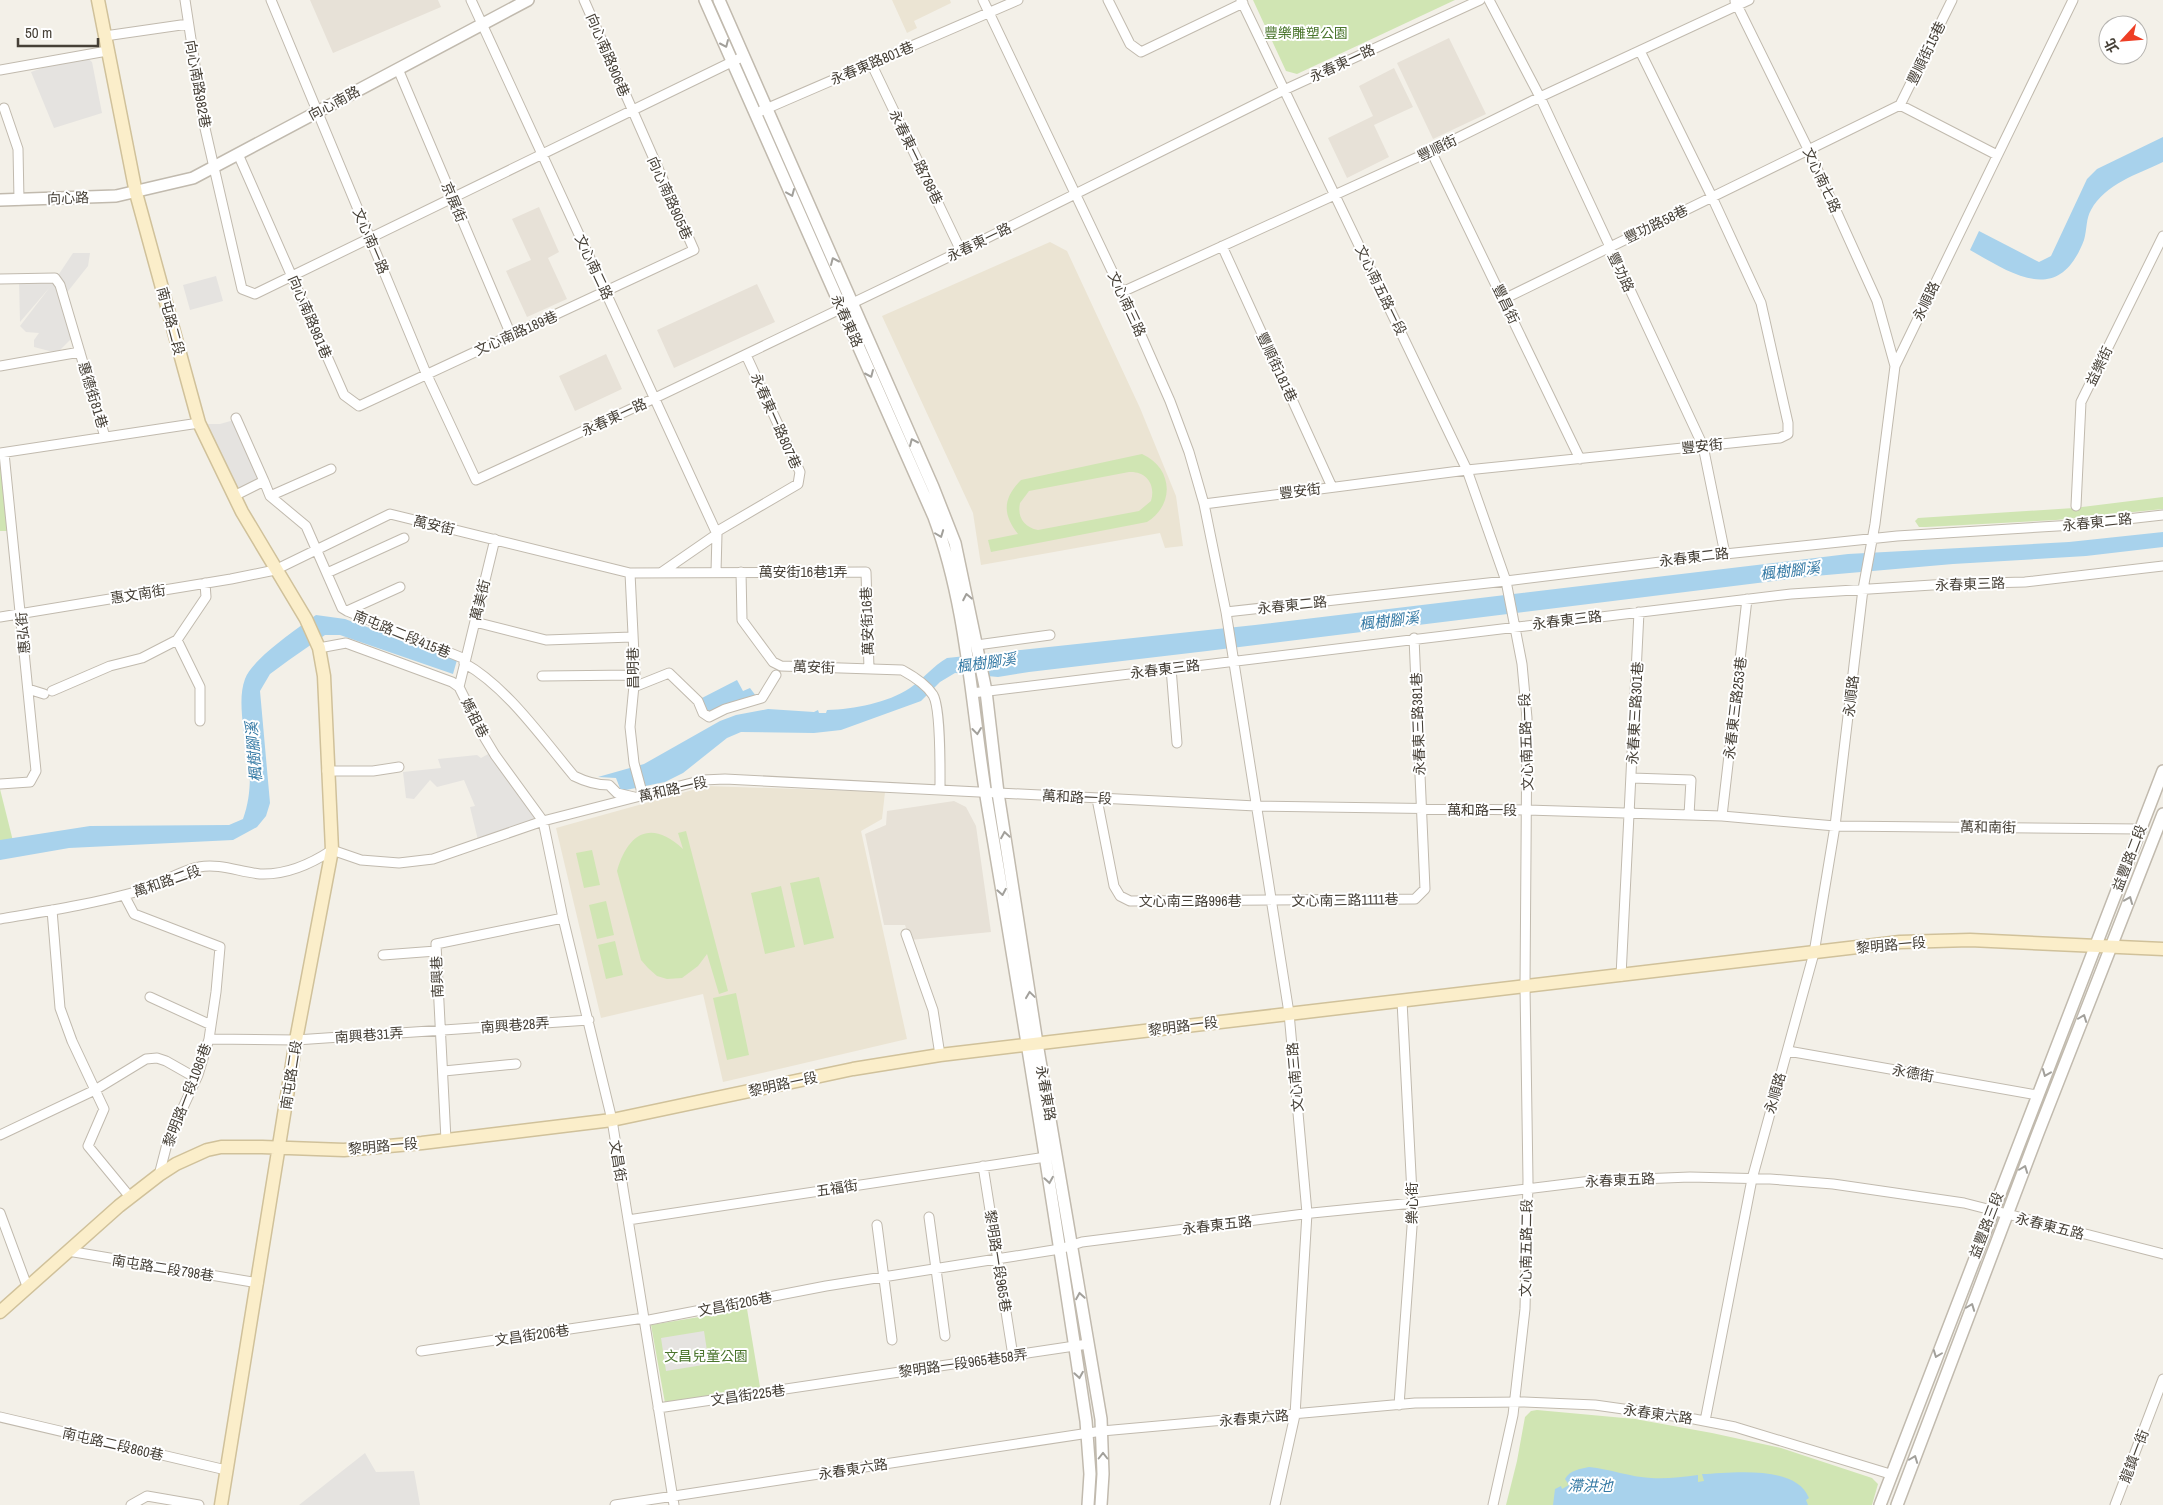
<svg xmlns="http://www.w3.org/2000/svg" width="2163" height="1505" font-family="'Archivo Narrow','Noto Sans TC',sans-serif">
<rect width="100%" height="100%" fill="#f3f0e8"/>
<!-- residential -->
<path fill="#e7e1d7" d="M310 0H438L441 7 333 53Z
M1449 38 1486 114 1433 139 1397 63Z
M1394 68 1413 107 1374 125 1389 157 1347 178 1328 138 1373 116 1359 86Z
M539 207 559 252 548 258 567 299 527 317 506 271 531 260 512 219Z
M757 284 775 322 674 368 657 330Z
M606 354 622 389 575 411 559 376Z
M954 801 966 807 976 826 991 932 910 940 905 925H884L865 834 886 825 887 811Z"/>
<!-- education -->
<path fill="#ebe4d3" d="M892 0H950L951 3 914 21 917 28 907 33Z
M1050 242 1067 251 1140 408 1176 496 1183 546 1165 548 1160 533 981 565 973 513 882 316Z
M707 786 885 792 882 819 861 831 907 1039 723 1082 703 994 601 1018 556 828Z"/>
<!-- green -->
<path fill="#d0e5b3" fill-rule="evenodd" d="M1253 0H1455L1297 74 1286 71Z
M1142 454C1172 467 1176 504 1147 522L991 552 988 540 1018 534C1002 514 1003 498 1021 480ZM1129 472C1146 471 1156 484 1151 501L1139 511 1038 530C1024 527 1017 517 1020 503L1029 491Z
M0 458 10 531H0Z
M2163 497V509L2056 520 1926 527H1919L1915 521 1918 518 2074 508Z
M0 789 13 841 0 842Z
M686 831 728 991 719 994 707 954 698 966 682 978 667 979 657 976 648 968 641 960 617 871C628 833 651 819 683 849L678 833Z
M592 850 600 885 584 888 576 853Z
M819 877 834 938 804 945 790 883Z
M781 886 795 947 765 954 751 893Z
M606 901 614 935 597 939 589 905Z
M615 941 623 975 606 979 598 945Z
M736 993 749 1055 727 1060 713 998Z
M747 1309 760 1387 665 1403 651 1325Z
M1537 1410 1635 1419 1712 1433 1781 1448 1872 1478 1878 1484 1872 1505H1506L1517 1461 1525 1417 1531 1411Z"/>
<!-- parking -->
<path fill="#e5e3e0" d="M82 54 92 62 102 113 54 128 31 72Z
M73 253H90L88 266 65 295 57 277Z
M216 276 223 301 190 310 183 285Z
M19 280 55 282 72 338 57 353 34 347V340L39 333 26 332 20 326 50 287 20 322Z
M234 420 264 481 238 491 205 424H220Z
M490 753 539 820 478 840 470 807 475 806 464 780 437 787 430 780 414 799 406 798 403 772 441 768 438 759 477 755 481 758Z
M704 1331 709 1364 666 1371 661 1338Z
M365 1453 376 1472 414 1471 420 1505H299Z"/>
<!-- water -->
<path fill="#a8d2ec" d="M2163 137V162C2138 174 2105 184 2091 210 2086 218 2087 230 2084 240 2059 306 2014 275 1970 250L1979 231 2039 262 2051 256 2087 179 2097 169Z
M2163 532V547L2086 556 1953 564 1815 576 1207 651 1029 672 998 677 955 673 940 682 921 701 841 730 814 733 741 732 727 738 683 773 665 782 621 791 616 778 598 777 644 764 720 721 736 715 768 709 814 712 818 710 819 713H826L827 710C855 709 887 703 910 688 923 679 933 666 947 658L1255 625 1848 554 2069 542Z
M316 615 345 619 457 660 453 674 340 635H325L289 660 270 674 260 691 270 803 266 816 257 827 233 840 69 848 0 860V840L90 826 229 825 243 819C251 797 251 775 248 752H245C245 730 237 700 245 679 252 659 298 628 316 615Z
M737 680 743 691 750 688 756 696 706 713 700 699Z
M1589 1467C1610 1469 1630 1477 1651 1478 1667 1479 1682 1477 1698 1475V1482L1704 1481 1702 1474C1731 1473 1796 1464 1809 1498L1806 1500 1808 1505H1553L1555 1489 1561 1486 1562 1489 1569 1485 1565 1479C1570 1470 1580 1469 1589 1467Z"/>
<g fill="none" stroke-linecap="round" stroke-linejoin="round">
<!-- minor casing -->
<g stroke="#c1baae" stroke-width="11">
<path id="minor" d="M185 0 204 124 242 289 255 294 744 56
M271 0 426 373 476 480 655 398 961 251 1284 90 1480 0
M471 0 717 534 716 572
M983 0 1122 292 1170 401 1189 452 1204 504 1226 612 1289 1013 1307 1213 1295 1415 1275 1505
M1108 0 1130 44 1141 52 1243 3
M1241 0 1467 470 1506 581 1522 664 1527 718 1525 987 1528 1180 1525 1309 1513 1415 1493 1505
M1489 0 1540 97 1703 446 1725 554
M1735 1 1809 151 1877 301 1895 366
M105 36 188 24
M871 63 961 251
M398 69 511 335
M0 70 107 51
M1900 105 1952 0
M1900 105 1997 155
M4 108 18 149 19 200
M761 111 1018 0
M1431 151 1580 459
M238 154 344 395 359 406 694 250 584 0
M1222 246 1332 487
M0 279 55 278 60 285 105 437
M1122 292 1431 151 1540 97 1749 0
M1504 299 1900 105
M0 366 80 352
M236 418 264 481
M0 453 199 423
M234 496 264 481 270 496 306 526 342 608 347 611 465 659
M270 496 331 469
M1204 504 1467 470 1780 438 1788 434V423L1761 303 1712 197 1640 51
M2076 506 2081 402 2163 236
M716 532 798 484 800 472 746 355
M662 572 717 534
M741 572 742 620 773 662 781 666 902 670C913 676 926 684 933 695 941 708 940 770 940 789
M327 573 404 538
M630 573 635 675 630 727 634 763 643 796
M347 611 400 587
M1226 612 1506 581 1725 554 1897 536 2074 525 2163 515
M0 617 231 579 275 570 390 514 630 573 866 572 869 669
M475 622 546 640 632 637
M177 640 200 687V721
M977 645 1050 635
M319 648 346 643 452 682 459 687 483 735 495 755 543 821 563 918 612 1120 674 1505
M464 663C507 687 542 738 574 776 586 782 596 785 609 785L617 793 634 797
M1171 668 1177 743
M542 676 635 675
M459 687 495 539
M634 687 669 673 698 701 703 713 709 717 725 709 762 698 776 675
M28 689 44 694
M52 691 110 666 142 658 177 640 206 597 205 583
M972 693 1791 594 1948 584 2025 582 2163 566
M327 771H373L399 767
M1632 778 1691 780 1689 815
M0 784 30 782 36 771 4 453
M1097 799 1114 886 1120 896 1130 901 1415 899 1425 889 1414 638
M1722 816 1747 599
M124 895 134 914 220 947 216 992 209 1039 198 1075 168 1140 159 1175
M52 910 60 1008 72 1041 104 1109 88 1146 130 1197
M0 919C47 911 93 904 139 891 157 886 183 869 199 867 219 863 240 872 260 874 285 875 311 864 332 850L361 860 399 863 433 859 543 821 703 780 725 779 1256 806 1527 810 1722 816 1835 826 2140 829
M906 934 933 1010 940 1055
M383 955 436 951
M1621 976 1639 612
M150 997 211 1025
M209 1039 296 1040 589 1020
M1788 1051 2037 1095
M444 1071 516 1064
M0 1135 95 1090 146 1059 157 1058 166 1061 196 1078
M446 1140 436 944 563 918
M983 1166 1013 1356
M0 1213 27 1286
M929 1217 945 1336
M628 1220 1046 1157
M877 1225 892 1340
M68 1251 258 1283
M644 1321 826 1286 1060 1249 1082 1242 1312 1213 1413 1203 1591 1181 1690 1177 1770 1179 1833 1184 1964 1203 2163 1254
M421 1351 644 1318
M1399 1405 1413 1213 1402 1001
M658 1408 1088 1344
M0 1417 226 1470
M1705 1421 1752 1179 1814 953 1835 826 1863 589 1875 524 1895 366 2073 0
M131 1505 147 1496 199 1505
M615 1505 1102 1431 1415 1403 1524 1402 1595 1405 1694 1419 1735 1427 1890 1474
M2115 1505 2163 1379"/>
</g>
<!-- tertiary casing -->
<g stroke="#c1baae" stroke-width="14">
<path id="tertiary" d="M705 0 934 517C968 608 971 707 987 802 1022 1008 1055 1214 1086 1421L1090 1474 1088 1505
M719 0 933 487 955 543 986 691 998 793 1037 1043 1101 1419 1103 1474 1101 1505
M0 200 116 196 193 178 528 0
M1880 1505 2163 771
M1897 1505 2038 1133 2163 814"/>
</g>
<!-- secondary casing -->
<g stroke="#d0c19a" stroke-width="15">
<path id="secondary" d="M98 0 136 193 199 423 242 512 306 619 319 648 324 676 332 850 296 1040 221 1505
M0 1312 119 1206 159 1175 176 1164 207 1150 221 1147H262L344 1150 422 1143 612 1120 853 1069 940 1055 1900 942 1970 940 2163 949"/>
</g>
<!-- minor -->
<use href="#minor" stroke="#fff" stroke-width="9"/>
<!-- tertiary -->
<use href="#tertiary" stroke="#fff" stroke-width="11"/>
<!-- secondary -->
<use href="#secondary" stroke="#fbeeca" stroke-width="12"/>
</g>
<!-- one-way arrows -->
<defs><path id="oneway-chevron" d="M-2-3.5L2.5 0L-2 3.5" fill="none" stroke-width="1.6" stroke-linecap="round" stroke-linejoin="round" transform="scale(1.25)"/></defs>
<g stroke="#a2a09b">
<use href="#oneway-chevron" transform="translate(725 44) rotate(66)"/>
<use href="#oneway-chevron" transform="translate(791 193) rotate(67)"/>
<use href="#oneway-chevron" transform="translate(834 261) rotate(-114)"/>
<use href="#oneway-chevron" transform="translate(870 374) rotate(66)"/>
<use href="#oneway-chevron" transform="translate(913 442) rotate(-114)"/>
<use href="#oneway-chevron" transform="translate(940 534) rotate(69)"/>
<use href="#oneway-chevron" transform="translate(967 597) rotate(-101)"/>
<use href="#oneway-chevron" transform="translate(977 731) rotate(83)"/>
<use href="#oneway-chevron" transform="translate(1005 835) rotate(-99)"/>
<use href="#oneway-chevron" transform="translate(1002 892) rotate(80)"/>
<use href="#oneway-chevron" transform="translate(2129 900) rotate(-68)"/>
<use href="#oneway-chevron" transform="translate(1030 995) rotate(-98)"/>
<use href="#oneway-chevron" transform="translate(2083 1018) rotate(-69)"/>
<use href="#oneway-chevron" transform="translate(2046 1073) rotate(112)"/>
<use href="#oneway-chevron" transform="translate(2024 1169) rotate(-69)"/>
<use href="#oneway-chevron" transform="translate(1049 1180) rotate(81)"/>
<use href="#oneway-chevron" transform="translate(1080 1296) rotate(-99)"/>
<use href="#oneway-chevron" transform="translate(1971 1307) rotate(-69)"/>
<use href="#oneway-chevron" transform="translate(1937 1354) rotate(111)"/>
<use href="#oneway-chevron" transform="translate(1079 1375) rotate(81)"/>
<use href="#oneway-chevron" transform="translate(1103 1456) rotate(-90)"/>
<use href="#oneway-chevron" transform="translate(1914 1459) rotate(-69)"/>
</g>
<g text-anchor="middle" stroke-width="4" stroke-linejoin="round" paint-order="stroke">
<!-- park labels -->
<g font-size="14" fill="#4a752d" stroke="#fff">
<text x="1306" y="38">豐樂雕塑公園</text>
<text x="706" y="1361">文昌兒童公園</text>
</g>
<!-- street labels -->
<g font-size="14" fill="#464037" stroke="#fff">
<text transform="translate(1926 53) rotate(-64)" y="5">豐順街15巷</text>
<text transform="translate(608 55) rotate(67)" y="5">向心南路906巷</text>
<text transform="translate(872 63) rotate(-23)" y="5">永春東路801巷</text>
<text transform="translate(1342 63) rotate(-25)" y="5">永春東一路</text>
<text transform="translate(198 84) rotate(80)" y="5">向心南路982巷</text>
<text transform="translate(334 103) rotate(-28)" y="5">向心南路</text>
<text transform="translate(1437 148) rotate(-26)" y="5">豐順街</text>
<text transform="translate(916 157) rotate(64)" y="5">永春東一路788巷</text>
<text transform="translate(1822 180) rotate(65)" y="5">文心南七路</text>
<text transform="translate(68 198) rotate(-2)" y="5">向心路</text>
<text transform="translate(670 198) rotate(66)" y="5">向心南路905巷</text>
<text transform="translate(454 202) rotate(67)" y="5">京展街</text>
<text transform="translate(1656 224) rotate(-26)" y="5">豐功路58巷</text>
<text transform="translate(371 241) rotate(67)" y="5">文心南一路</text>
<text transform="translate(979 242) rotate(-26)" y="5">永春東一路</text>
<text transform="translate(594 267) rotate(65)" y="5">文心南二路</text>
<text transform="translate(1621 272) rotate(65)" y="5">豐功路</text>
<text transform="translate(1381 290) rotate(64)" y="5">文心南五路一段</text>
<text transform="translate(1926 301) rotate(-64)" y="5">永順路</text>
<text transform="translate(1127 304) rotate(65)" y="5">文心南三路</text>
<text transform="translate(1506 304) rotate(64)" y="5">豐昌街</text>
<text transform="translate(310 317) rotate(67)" y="5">向心南路981巷</text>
<text transform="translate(171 321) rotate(75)" y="5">南屯路二段</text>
<text transform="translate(847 321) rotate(66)" y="5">永春東路</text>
<text transform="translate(516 333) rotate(-24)" y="5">文心南路189巷</text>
<text transform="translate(2099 366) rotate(-64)" y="5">益樂街</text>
<text transform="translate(1277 367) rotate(65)" y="5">豐順街181巷</text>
<text transform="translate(93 395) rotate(73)" y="5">惠德街81巷</text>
<text transform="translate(614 417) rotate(-25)" y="5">永春東一路</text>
<text transform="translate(776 421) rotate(66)" y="5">永春東一路807巷</text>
<text transform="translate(1702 446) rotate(-6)" y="5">豐安街</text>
<text transform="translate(1300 491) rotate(-7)" y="5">豐安街</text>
<text transform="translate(2097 522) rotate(-6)" y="5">永春東二路</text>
<text transform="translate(434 525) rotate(13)" y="5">萬安街</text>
<text transform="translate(1694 557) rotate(-7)" y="5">永春東二路</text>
<text x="803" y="577">萬安街16巷1弄</text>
<text transform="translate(1970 584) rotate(-2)" y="5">永春東三路</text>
<text transform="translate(138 594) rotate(-9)" y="5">惠文南街</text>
<text transform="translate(480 600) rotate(-76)" y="5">萬美街</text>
<text transform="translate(1292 605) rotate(-6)" y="5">永春東二路</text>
<text transform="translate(1567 620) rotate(-7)" y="5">永春東三路</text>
<text transform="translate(867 621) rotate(-92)" y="5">萬安街16巷</text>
<text transform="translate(23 633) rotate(-95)" y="5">惠弘街</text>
<text transform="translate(402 634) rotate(22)" y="5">南屯路二段415巷</text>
<text transform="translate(814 667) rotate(2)" y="5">萬安街</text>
<text transform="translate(633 668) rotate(-91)" y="5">昌明巷</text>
<text transform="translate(1165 669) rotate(-7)" y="5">永春東三路</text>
<text transform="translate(1851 696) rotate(-83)" y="5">永順路</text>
<text transform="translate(1735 708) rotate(-83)" y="5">永春東三路253巷</text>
<text transform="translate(1635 713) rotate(-87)" y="5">永春東三路301巷</text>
<text transform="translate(475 718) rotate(63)" y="5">媽祖巷</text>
<text transform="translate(1418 724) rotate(-92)" y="5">永春東三路381巷</text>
<text transform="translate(1526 742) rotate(-92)" y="5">文心南五路一段</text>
<text transform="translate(673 789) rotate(-13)" y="5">萬和路一段</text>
<text transform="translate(1077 797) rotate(3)" y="5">萬和路一段</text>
<text x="1482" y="815">萬和路一段</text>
<text transform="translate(1988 827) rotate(1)" y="5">萬和南街</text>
<text transform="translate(2129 858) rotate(-69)" y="5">益豐路二段</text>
<text transform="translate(167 881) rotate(-19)" y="5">萬和路二段</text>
<text transform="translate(1345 900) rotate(-1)" y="5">文心南三路1111巷</text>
<text x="1190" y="906">文心南三路996巷</text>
<text transform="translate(1891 945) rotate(-5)" y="5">黎明路一段</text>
<text transform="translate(437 977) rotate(-92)" y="5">南興巷</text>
<text transform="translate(515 1025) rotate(-4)" y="5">南興巷28弄</text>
<text transform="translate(1183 1026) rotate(-7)" y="5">黎明路一段</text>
<text transform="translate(369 1035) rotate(-4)" y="5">南興巷31弄</text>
<text transform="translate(1913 1073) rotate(10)" y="5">永德街</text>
<text transform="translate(291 1075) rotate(-81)" y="5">南屯路二段</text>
<text transform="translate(1295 1077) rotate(-95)" y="5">文心南三路</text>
<text transform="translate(783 1084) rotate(-12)" y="5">黎明路一段</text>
<text transform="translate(1046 1093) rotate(80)" y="5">永春東路</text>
<text transform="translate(1775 1093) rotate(-74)" y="5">永順路</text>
<text transform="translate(187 1095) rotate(-69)" y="5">黎明路一段1086巷</text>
<text transform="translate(383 1146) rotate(-5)" y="5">黎明路一段</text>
<text transform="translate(618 1161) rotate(81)" y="5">文昌街</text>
<text transform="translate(1620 1180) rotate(-3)" y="5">永春東五路</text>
<text transform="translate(837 1188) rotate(-9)" y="5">五福街</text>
<text transform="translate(1412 1203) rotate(-90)" y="5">樂心街</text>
<text transform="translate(1217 1225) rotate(-7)" y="5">永春東五路</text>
<text transform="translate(1986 1225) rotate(-69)" y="5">益豐路三段</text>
<text transform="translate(2050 1226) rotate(14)" y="5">永春東五路</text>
<text transform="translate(1526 1248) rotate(-89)" y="5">文心南五路二段</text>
<text transform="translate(998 1261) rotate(81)" y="5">黎明路一段965巷</text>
<text transform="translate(163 1268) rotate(9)" y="5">南屯路二段798巷</text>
<text transform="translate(735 1304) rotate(-11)" y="5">文昌街205巷</text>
<text transform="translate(532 1335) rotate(-8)" y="5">文昌街206巷</text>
<text transform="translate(963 1363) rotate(-8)" y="5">黎明路一段965巷58弄</text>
<text transform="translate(748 1395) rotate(-8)" y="5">文昌街225巷</text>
<text transform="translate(1658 1414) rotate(8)" y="5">永春東六路</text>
<text transform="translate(1254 1418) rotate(-5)" y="5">永春東六路</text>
<text transform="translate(113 1444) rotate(13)" y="5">南屯路二段860巷</text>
<text transform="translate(2134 1456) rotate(-69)" y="5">龍鎮一街</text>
<text transform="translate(853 1469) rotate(-9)" y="5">永春東六路</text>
</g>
<!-- water labels -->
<g font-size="15" font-style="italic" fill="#3479a4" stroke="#fff">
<text transform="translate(1790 571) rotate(-7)" y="5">楓樹腳溪</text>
<text transform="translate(1389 621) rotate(-7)" y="5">楓樹腳溪</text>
<text transform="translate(986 663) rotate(-8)" y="5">楓樹腳溪</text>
<text transform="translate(254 752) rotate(-95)" y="5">楓樹腳溪</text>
<text x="1590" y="1491">滯洪池</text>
</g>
</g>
<!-- north arrow -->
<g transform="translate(2123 40) rotate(244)"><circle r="24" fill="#ffffff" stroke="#b5b3af"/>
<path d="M0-4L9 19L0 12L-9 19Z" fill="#ee3e25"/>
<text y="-8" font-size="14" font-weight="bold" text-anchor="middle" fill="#464037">北</text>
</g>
<!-- scale -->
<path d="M18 38v8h80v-8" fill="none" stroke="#464037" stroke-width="2.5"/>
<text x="25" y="38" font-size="15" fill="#464037" stroke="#ffffff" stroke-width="4" paint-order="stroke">50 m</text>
</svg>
